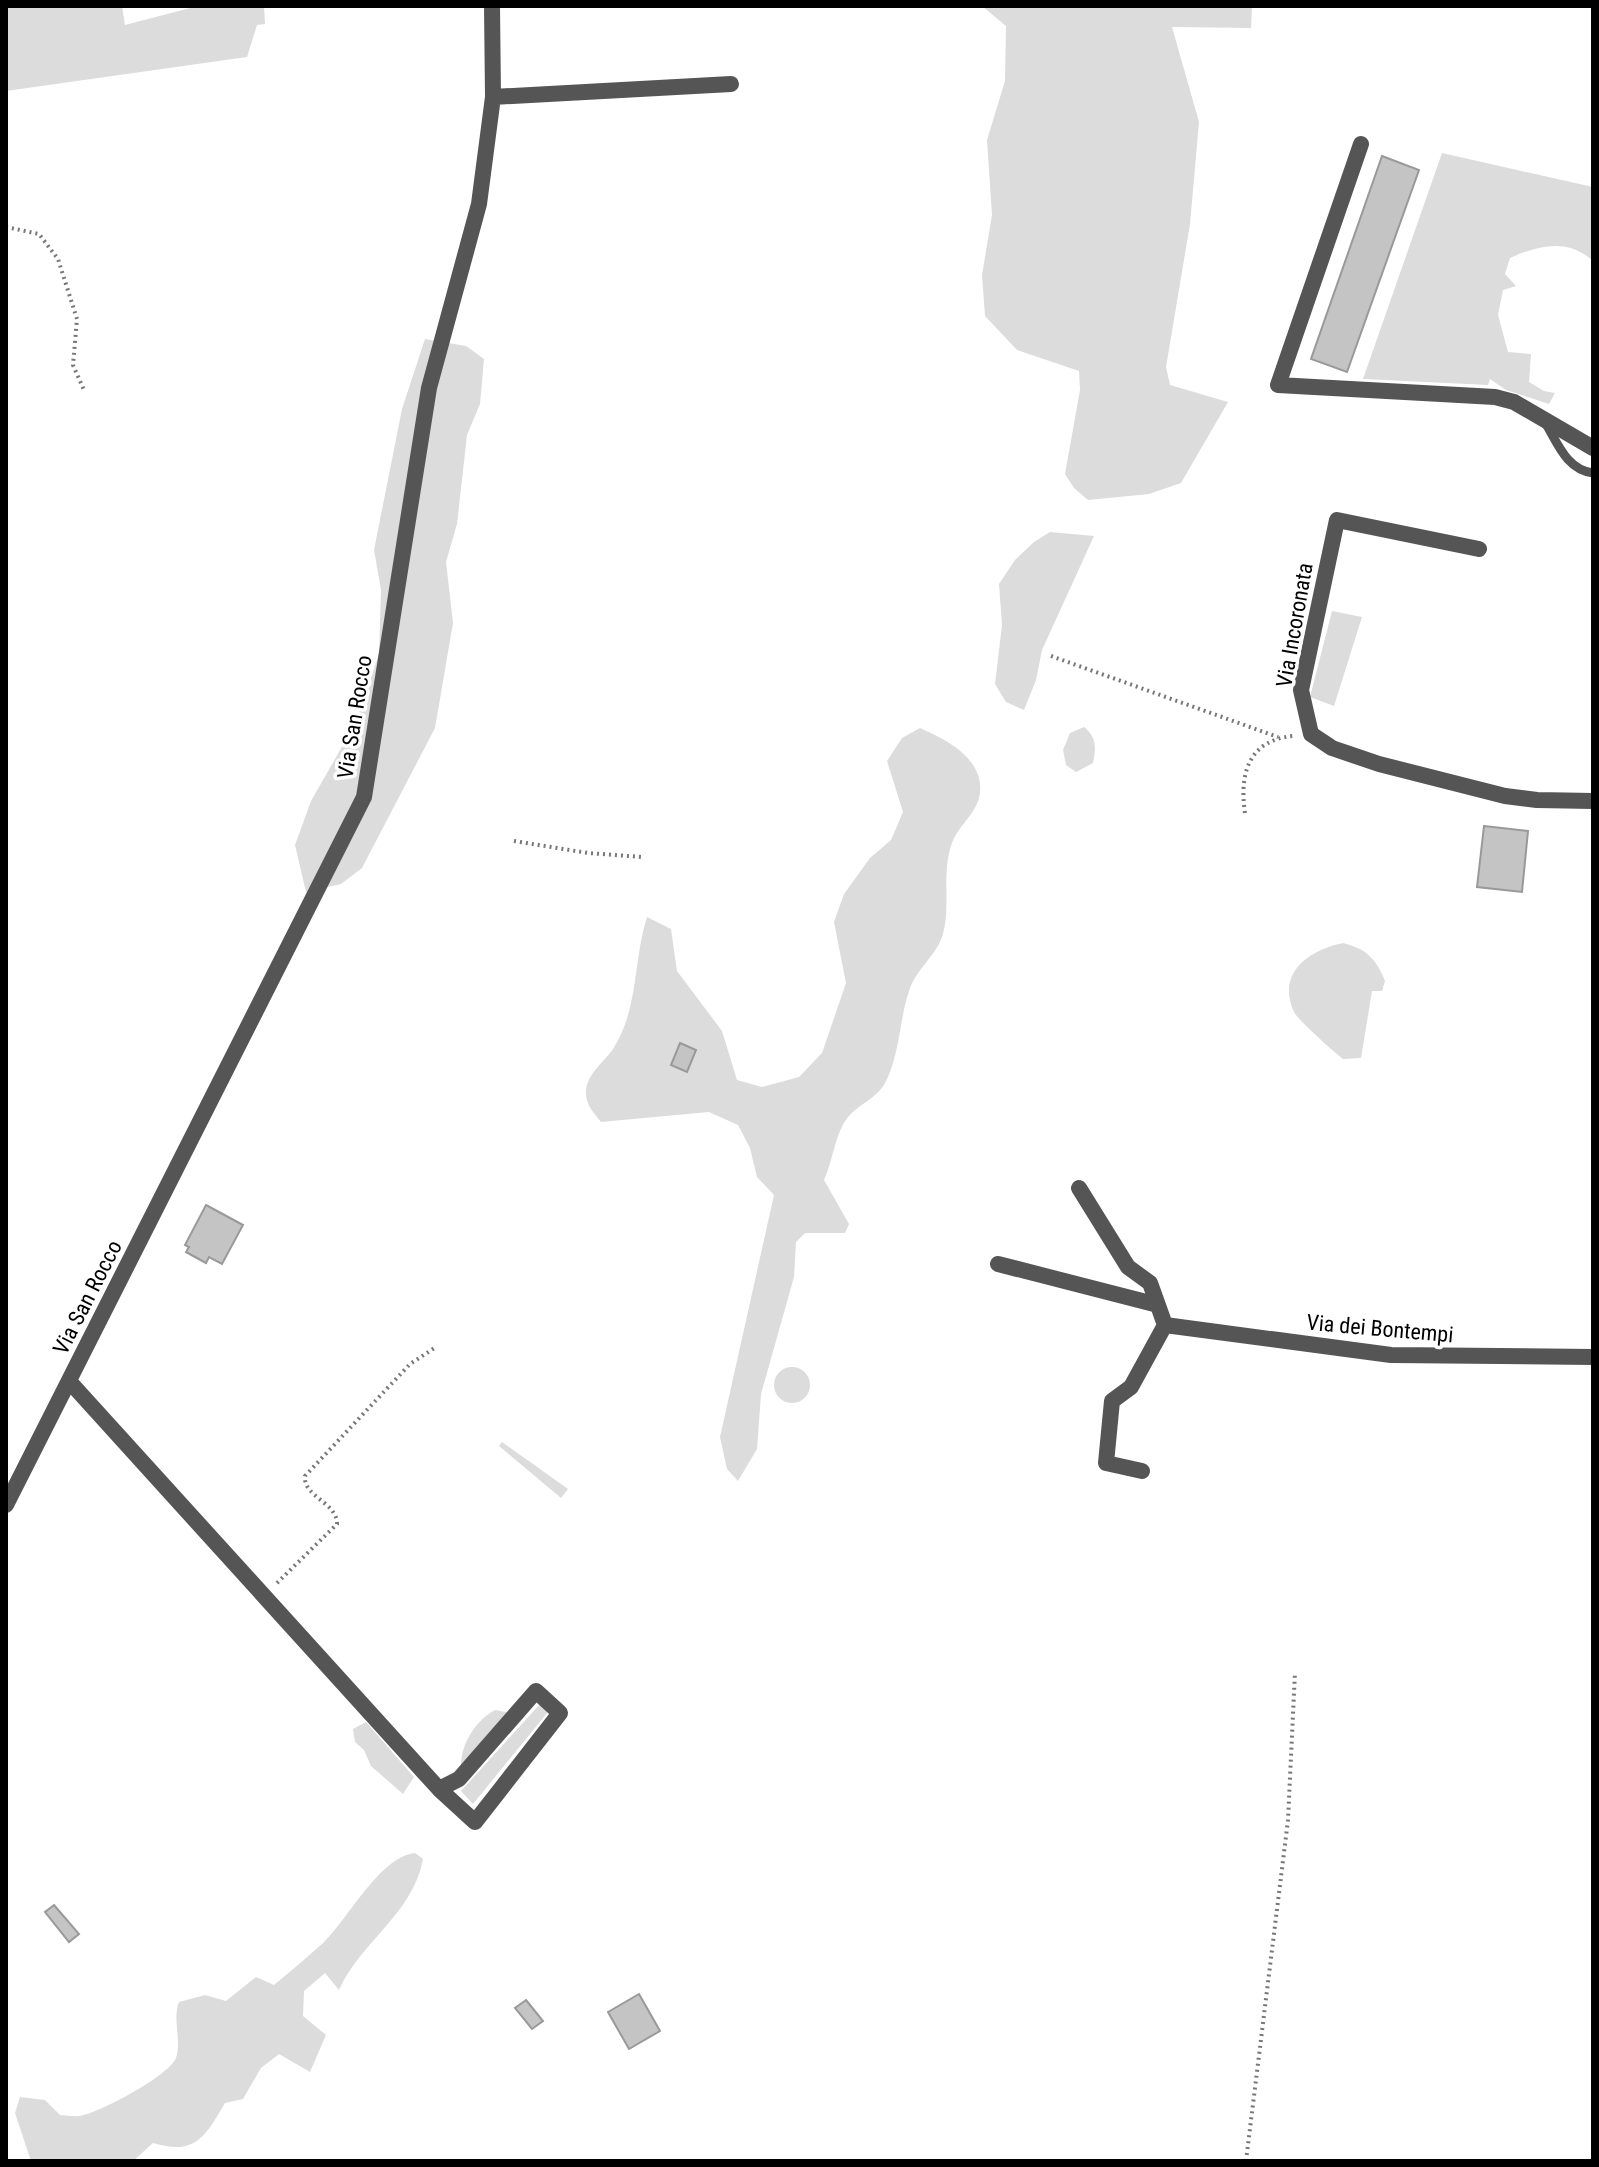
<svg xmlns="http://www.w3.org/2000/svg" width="1599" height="2167" font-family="'Roboto Condensed',sans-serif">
<rect width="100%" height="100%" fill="#fff"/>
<!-- green -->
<path fill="#dcdcdc" d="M6 6H122L125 25 198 6H264L265 24 257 25 247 57 6 91Z
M982 6H1252L1251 28 1172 27 1199 122 1190 224 1166 367 1170 385 1228 402 1181 483 1149 494 1088 500 1074 488 1065 474 1080 390 1079 371 1017 350 985 316 982 275 992 215 987 140 1005 81 1006 26Z
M1442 153 1593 187V261C1568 238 1539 245 1510 258L1505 274 1516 286 1503 290 1498 315 1508 352 1531 354 1529 382 1544 391 1555 393 1549 404 1506 390 1490 379 1488 385 1363 379Z
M425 339 466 346 484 359 480 404 467 435 457 524 446 562 453 623 435 728 362 868 341 884 306 892 295 845 311 801 355 724 379 654 381 590 374 550 402 409Z
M1050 532 1094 536 1042 650 1036 680 1024 710 1006 702 995 684 1002 625 999 584 1015 560 1034 542Z
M1332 611 1362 617 1334 706 1310 697Z
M1084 727C1097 737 1096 749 1093 763L1076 772 1066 765 1063 750 1070 733Z
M920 728C942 738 972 752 979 778 986 809 961 820 952 843 941 873 951 904 943 934 937 955 916 969 909 991 899 1021 900 1056 884 1085 876 1098 858 1105 848 1117 835 1133 833 1161 824 1180L849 1224 845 1233H805L796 1242 794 1277 761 1394 757 1449 738 1481 727 1469 720 1437 774 1195 757 1177 750 1148 738 1125 709 1112 601 1122C593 1112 585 1104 586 1090 588 1073 604 1062 613 1049 639 1009 633 960 647 917L671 929 677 971 722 1031 737 1080 762 1087 799 1077 822 1053 846 983 834 922 844 894 870 858 891 840 903 812 887 761 902 738Z
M1343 943C1366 949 1376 958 1385 981L1382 991H1372L1361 1058 1343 1059C1334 1052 1298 1020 1294 1012 1276 973 1309 950 1343 943Z
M774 1385a18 18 0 1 1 36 0a18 18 0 1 1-36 0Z
M502 1442 568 1489 561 1498 499 1446Z
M541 1703 548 1712 473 1804 461 1791Z
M495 1710 512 1713 461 1766C461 1744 475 1721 495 1710Z
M366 1722 414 1777 403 1794 371 1766 364 1750 355 1742 353 1729Z
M415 1853 423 1859C413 1914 361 1941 339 1990L325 1973 304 1991 303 2016 326 2035 310 2072 279 2054 261 2068 243 2099 225 2103C205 2137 195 2156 153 2143L133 2161H31L15 2113 20 2097 45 2100 60 2115C66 2115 73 2117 79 2116 97 2114 169 2076 176 2058 182 2040 172 2019 179 2002L205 1995 226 2001 256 1977 274 1985C290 1972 306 1958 322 1944 348 1920 379 1857 415 1853Z"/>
<!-- building -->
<path fill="#c4c4c4" stroke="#999" stroke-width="2" d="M1382 156 1419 170 1347 372 1311 359Z
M1484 826 1528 831 1522 892 1477 887Z
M680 1043 696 1050 687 1072 671 1065Z
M206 1205 243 1225 222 1264 209 1257 206 1263 186 1252 189 1247 185 1245Z
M54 1905 79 1934 69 1942 45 1912Z
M639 1994 660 2031 629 2049 608 2012Z
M526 2000 543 2021 532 2029 515 2008Z"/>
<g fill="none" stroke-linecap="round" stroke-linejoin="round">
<!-- path -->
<path stroke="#777" stroke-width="4" stroke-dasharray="2 4" stroke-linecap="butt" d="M6 227 39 234 58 259 77 319 73 365 84 390
M1051 656 1278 737
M1245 813C1239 773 1249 740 1293 736
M514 841 588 853 642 857
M277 1583 337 1524C337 1502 303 1497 305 1476L410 1364 436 1347
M1246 2161 1288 1820 1295 1672"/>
<!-- lane -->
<path stroke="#555" stroke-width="9" d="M1546 424C1558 444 1567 470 1593 473"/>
<!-- street -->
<path stroke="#555" stroke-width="16" d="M493 97 731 84
M1361 144 1278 385 1495 397 1514 402 1593 448
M1479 549 1337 520 1301 690 1311 734 1332 748 1379 764 1505 796 1537 800 1593 801
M1079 1188 1128 1267 1150 1283 1165 1325 1131 1387 1112 1401 1106 1463 1142 1471
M998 1264 1158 1305
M1165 1325 1391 1355 1593 1357
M69 1381 439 1789 475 1822 560 1713 536 1691 459 1779 439 1789
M6 1505 364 797 429 388 479 204 493 97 492 6"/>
</g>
<g text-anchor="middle" stroke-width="7" stroke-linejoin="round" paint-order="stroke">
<!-- street labels -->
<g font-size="22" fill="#000" stroke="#fff">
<text transform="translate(1294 625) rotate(-80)" y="8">Via Incoronata</text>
<text transform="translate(354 717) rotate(-81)" y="8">Via San Rocco</text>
<text transform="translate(87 1297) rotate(-63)" y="8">Via San Rocco</text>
<text transform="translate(1380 1328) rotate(5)" y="8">Via dei Bontempi</text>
</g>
</g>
<!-- border -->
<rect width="1599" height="2167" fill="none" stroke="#000000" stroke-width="16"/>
</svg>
